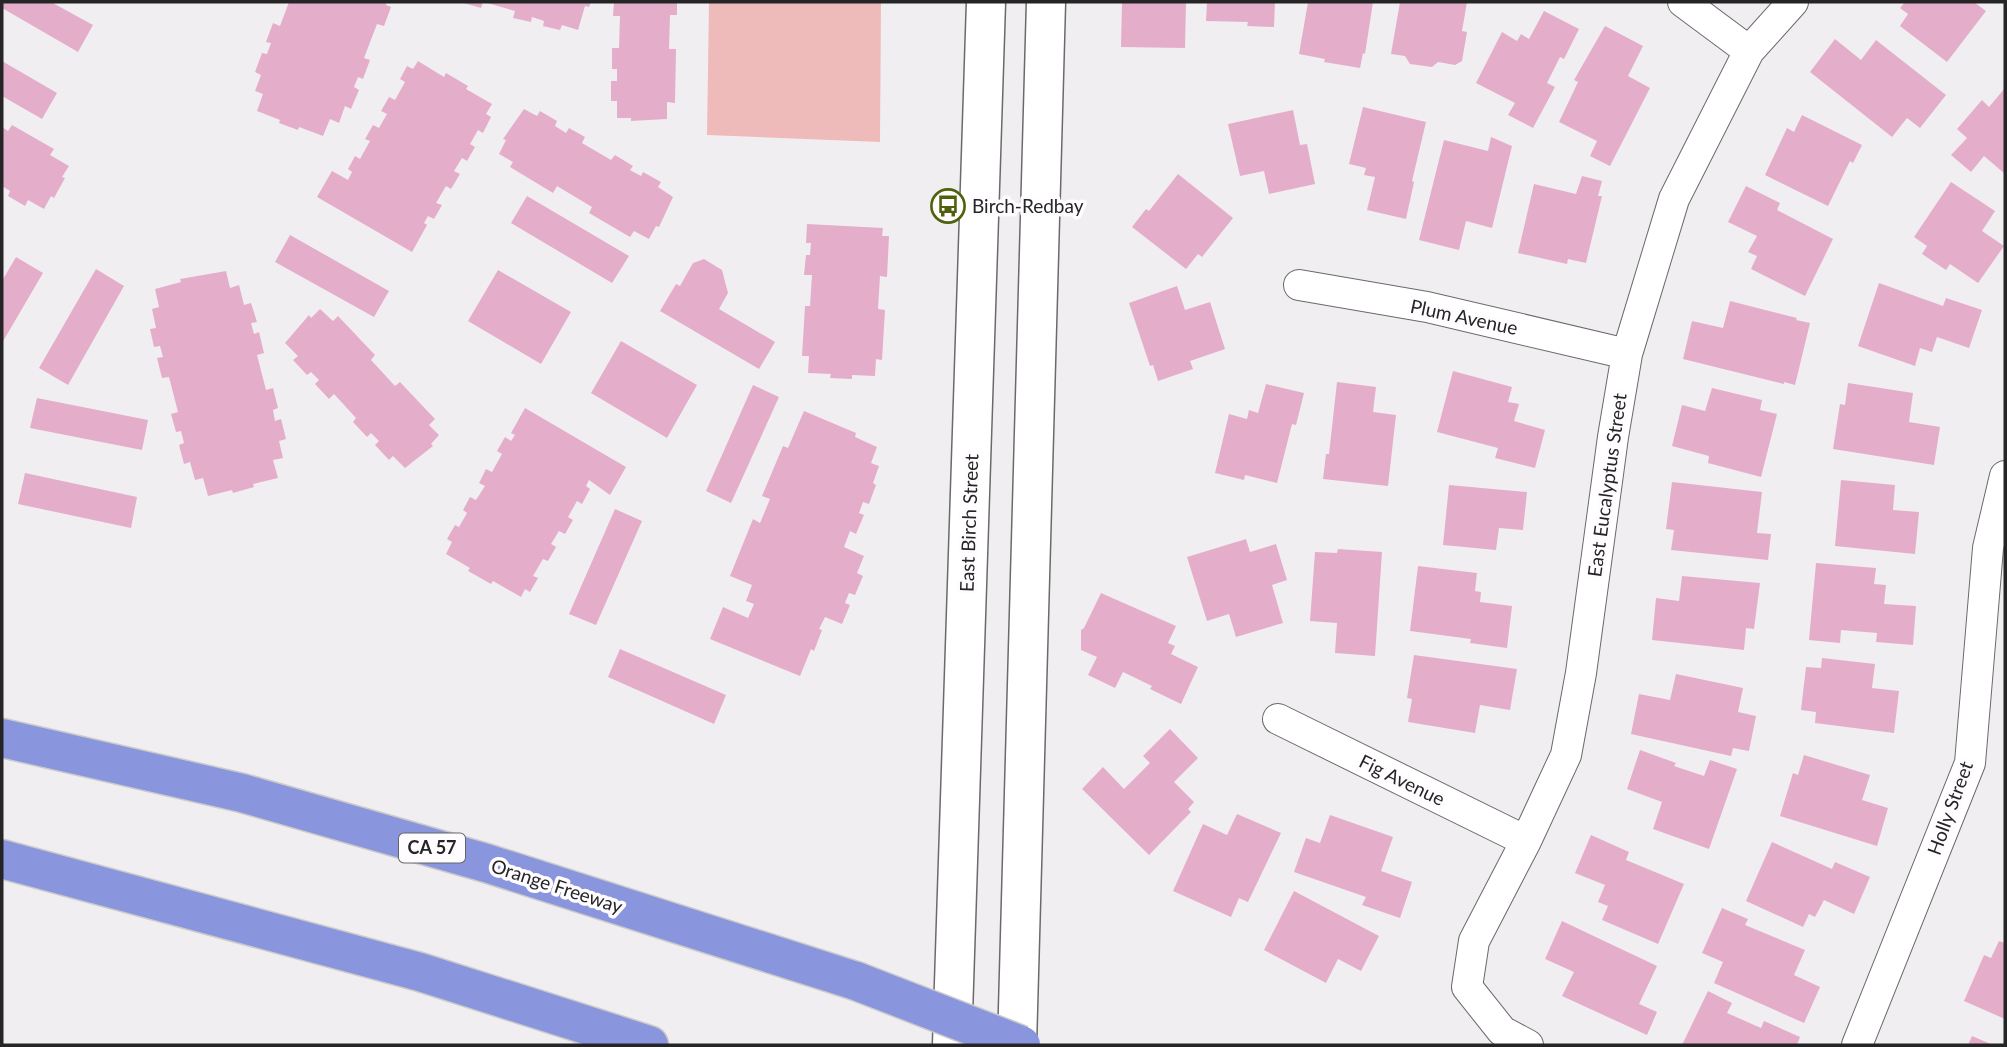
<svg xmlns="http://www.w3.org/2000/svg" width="2007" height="1047" font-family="Lato,sans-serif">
<rect width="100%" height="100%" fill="#f1eef2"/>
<!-- green -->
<path fill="#efbbba" d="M709 2H881L880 142 707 135Z"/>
<!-- building -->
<path fill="#e4aecb" d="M2 2H51L93 25 78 52 2 8Z
M289 2H387L386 5 391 7 384 26 377 24 364 58 370 60 363 79 358 77 354 87 359 90 351 109 345 106 339 123 330 119 323 136 299 127 298 130 279 123 280 120 257 111 263 94 255 91 261 75 255 72 262 53 267 54 271 43 266 42 273 23 280 26Z
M460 2H483L481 8Z
M484 2H591L589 7 585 6 578 30 562 25 560 30 543 26 544 21 532 17 531 22 513 18 515 11Z
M614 2H677V15H670L669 49H676L675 103 667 102V119L631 121V118H617V101H611V81H617V69H612V48H619L620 16H613Z
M1122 2H1186L1185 48 1121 47Z
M1207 2H1275L1274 27 1247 26 1248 22 1206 21Z
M1308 2H1373L1365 54 1363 53 1360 68 1324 62 1325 59 1299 54Z
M1400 2H1467L1462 31 1467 32 1462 61 1455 65 1438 62 1432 67 1410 64 1405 56 1391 54Z
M1905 2H1974L1986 11 1947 62 1900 26 1908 14 1900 8Z
M1544 11 1579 29 1564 59 1560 57 1547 83 1555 87 1533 128 1508 115 1515 103 1476 83 1502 32 1517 41 1521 34 1529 39Z
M1605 26 1643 46 1628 76 1650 88 1610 166 1590 156 1597 141 1559 122 1578 82 1574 80Z
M1835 39 1861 60 1876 40 1946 95 1920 128 1907 118 1892 137 1810 72Z
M2 61 57 93 42 119 2 96Z
M418 61 444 77 446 73 468 86 466 89 492 104 486 114 491 117 483 133 478 130 470 144 475 147 467 161 462 158 454 171 460 174 451 189 446 186 436 203 442 205 434 219 428 216 424 223 427 225 412 252 317 197 332 171 348 180 352 172 348 169 355 156 360 159 370 141 365 139 373 125 379 128 387 114 381 111 389 97 395 100 405 82 400 79 407 66 413 69Z
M2005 88V174L1984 156 1971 172 1951 155 1967 138 1957 129 1982 100 1989 107Z
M1363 107 1426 122 1412 181 1414 182 1406 219 1367 210 1375 177 1364 175 1366 168 1349 164Z
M524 109 537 116 540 111 557 121 555 126 566 133 569 128 585 137 582 143 611 160 615 155 633 166 630 170 641 176 643 172 661 182 658 187 673 197 659 227 656 226 649 239 634 231 630 237 589 213 592 207 557 186 553 193 510 167 513 162 499 154 506 140 503 139Z
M1293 110 1300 145 1307 144 1315 184 1269 194 1264 171 1240 176 1228 124Z
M1802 115 1862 145 1853 163 1850 161 1828 206 1765 175 1787 128 1794 132Z
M12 125 54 149 50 155 69 166 62 177 65 178 54 198 51 196 44 209 28 200 25 206 8 196 10 191 2 186V127L8 131Z
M1491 137 1512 146 1492 228 1466 221 1459 250 1419 240 1444 140 1488 151Z
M1178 174 1233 218 1202 257 1198 254 1186 269 1132 227 1146 209 1149 211Z
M1582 176 1602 181 1598 196H1602L1586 263 1568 259 1567 264 1518 253 1534 184 1576 194Z
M1951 182 1995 211 1982 231 2004 246 1978 283 1950 264 1946 270 1922 254 1927 246 1914 237Z
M1746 186 1780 203 1777 210 1833 239 1805 296 1751 269 1757 256 1748 252 1757 236 1728 222Z
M527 196 629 256 612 283 511 223Z
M807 224 883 228 882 236H889L887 277 880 276 878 309 885 310 882 360 876 359 875 376 852 375V379L830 378 831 374 808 373 809 356H802L805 306H810L812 275H804L806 255H810L811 243H806Z
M290 235 389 291 374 317 275 262Z
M16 257 43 273 2 343V281Z
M704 259 722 270 728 293 719 309 775 342 759 369 660 311 676 284 680 286 693 263Z
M96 269 124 286 68 385 39 368Z
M498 270 571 312 541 364 468 321Z
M226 271 230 288 239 285 244 305 251 303 257 322 251 323 254 334 259 332 264 353 257 355 266 390 273 388 278 408 273 410 275 421 281 419 286 439 279 441 283 458 273 460 278 478 253 484 254 487 233 493 232 490 208 496 203 478 195 480 190 462 184 464 179 445 184 443 181 431 176 432 171 414 178 412 169 377 162 378 157 358 163 357 160 346 154 347 150 329 156 328 152 309 159 307 155 289 181 282 180 279Z
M1879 283 1943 306 1946 298 1982 310 1969 348 1937 337 1932 352 1920 348 1915 366 1858 346Z
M1177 286 1185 310 1210 302 1225 349 1190 361 1193 369 1158 381 1153 365 1150 366 1129 303Z
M1730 301 1797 318 1796 320 1810 323 1795 385 1784 382V384L1683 359 1692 321 1723 328Z
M320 309 333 321 338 316 375 355 371 360 395 386 400 382 435 419 429 425 439 435 431 444 433 446 405 468 393 456 389 460 375 445 379 441 371 433 367 437 353 422 356 418 334 394 329 399 315 384 319 380 311 372 307 375 293 360 298 356 285 343 309 315 311 318Z
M621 341 697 385 667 438 591 393Z
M1453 371 1512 387 1508 402 1519 404 1514 421 1545 430 1535 468 1495 458 1498 448 1437 432Z
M1337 382 1376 387 1373 412 1396 415 1388 486 1323 479 1326 454H1329Z
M1848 383 1913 393 1909 422 1940 427 1934 465 1833 449 1840 404 1845 405Z
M1266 384 1304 393 1296 425 1292 424 1277 483 1245 475 1244 480 1215 473 1229 414 1247 419 1249 410 1258 413Z
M753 385 779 397 731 503 706 491Z
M1712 388 1762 400 1760 410 1777 414 1761 477 1708 463 1709 456 1672 446 1682 405 1705 411Z
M37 398 148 420 142 450 30 428Z
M525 408 626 467 610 495 589 480 586 486 590 489 582 504 577 501 568 517 573 520 565 534 559 531 551 544 556 547 548 561 543 559 533 576 538 578 530 592 525 589 521 597 493 581 491 584 468 571 470 568 446 554 452 542 447 539 455 525 459 527 467 513 463 510 470 497 476 500 485 486 479 483 486 469 492 472 502 454 497 451 505 437 511 441 515 435 511 433Z
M804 411 856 433 855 437 877 447 871 463 879 466 873 483 876 485 869 504 863 502 859 513 864 515 856 534 850 531 844 547 864 556 857 573 863 576 855 595 849 593 845 603 850 605 842 624 825 617 819 629 822 630 814 651 811 649 800 676 710 639 723 607 748 618 754 604 746 601 752 585 730 576 753 519 760 523 770 499 762 496 783 446 788 448Z
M25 473 137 497 131 528 18 504Z
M1841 480 1895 485 1893 510 1919 512 1915 554 1835 546Z
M1672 482 1762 492 1757 533 1771 534 1768 560 1671 550 1674 530 1666 529Z
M1449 485 1527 492 1523 530 1499 528 1496 550 1443 545Z
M615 509 642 521 596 625 569 614Z
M1246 539 1250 552 1276 544 1287 580 1272 585 1283 623 1236 637 1229 614 1207 621 1187 557Z
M1338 549 1382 552 1375 656 1335 653 1337 623 1310 621 1315 552 1337 553Z
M1816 563 1876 568 1874 584 1886 585 1884 604 1916 606 1913 645 1876 642 1877 633 1841 630 1840 643 1809 640Z
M1418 566 1477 573 1475 591 1481 592 1480 602 1512 606 1507 648 1470 643 1471 639 1410 631Z
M1682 576 1760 583 1754 629 1746 628 1744 650 1652 640 1656 598 1679 601Z
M1101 593 1176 626 1168 643 1175 646 1171 654 1198 667 1181 704 1150 689 1152 686 1123 672 1115 688 1088 675 1097 657 1081 650V630L1084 628Z
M620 649 726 695 714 724 608 677Z
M1414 655 1517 669 1510 710 1480 705 1475 733 1408 722 1412 699 1407 698Z
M1822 658 1875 664 1872 688 1899 691 1894 733 1815 723 1816 712 1801 710 1806 667 1821 668Z
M1676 674 1743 688 1738 712 1756 716 1749 751 1733 748 1731 756 1631 734 1639 694 1670 700Z
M1170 729 1198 758 1174 782 1194 802 1188 809 1191 812 1149 855 1082 789 1103 767 1124 789 1150 763 1143 756Z
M1640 750 1676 763 1674 766 1704 776 1710 760 1737 769 1709 849 1653 829 1662 802 1627 789Z
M1804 755 1870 775 1862 800 1888 808 1877 846 1780 816 1793 773 1798 775Z
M1237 814 1281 833 1248 902 1239 898 1231 917 1173 891 1203 824 1227 835Z
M1330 815 1393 837 1381 871 1412 882 1400 918 1362 905 1366 897 1294 872 1306 838 1320 843Z
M1591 835 1629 852 1626 860 1684 884 1658 944 1602 920 1608 906 1598 902 1605 885 1575 873Z
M1772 842 1832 869 1835 862 1870 877 1854 914 1824 900 1815 917 1809 914 1803 927 1746 901Z
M1294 891 1379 936 1361 971 1338 959 1326 983 1264 950Z
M1722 908 1748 919 1745 925 1805 950 1794 975 1820 987 1804 1023 1714 983 1723 962 1702 953Z
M1562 921 1657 966 1639 1004 1657 1012 1647 1035 1562 996 1574 972 1545 959Z
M1999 941 2005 943V1019L1964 1001 1984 955 1991 958Z
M1708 991 1732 1003 1727 1013 1761 1028 1764 1021 1800 1037 1797 1045H1682Z
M1972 1036 1993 1045H1968Z"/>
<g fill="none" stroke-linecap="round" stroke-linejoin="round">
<!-- street casing -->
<g stroke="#6b696c" stroke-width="32">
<path id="street" d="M1683 2 1749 51
M1299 285 1427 307 1627 354
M1278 719 1526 841
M1528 1045 1502 1031 1467 987 1474 941 1526 841 1566 755 1581 673 1613 437 1627 354 1674 199 1749 51 1793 2
M1857 1045 1970 763 1988 548 2005 476"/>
</g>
<!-- secondary casing -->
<g stroke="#6b696c" stroke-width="41">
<path id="secondary" d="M952 1045 986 2
M1017 1045 1046 2"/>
</g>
<!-- highway casing -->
<g stroke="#cbcbcb" stroke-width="41">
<path id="highway" d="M2 738 242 793 486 863 856 981
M2 859 420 972 649 1045"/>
</g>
<!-- street -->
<use href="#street" stroke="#fff" stroke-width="30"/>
<!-- secondary -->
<use href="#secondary" stroke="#fff" stroke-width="38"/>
<!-- highway -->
<use href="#highway" stroke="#8995dc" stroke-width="38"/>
<!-- highway-bridge casing -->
<g stroke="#cbcbcb" stroke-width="41" stroke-linecap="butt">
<path id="highway-bridge" d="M856 981 1021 1045"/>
</g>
<!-- highway-bridge -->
<use href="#highway-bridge" stroke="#8995dc" stroke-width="38"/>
</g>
<!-- icons -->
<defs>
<g id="bus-ring" transform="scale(1.75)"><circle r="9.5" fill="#fefcff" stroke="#4e620c" stroke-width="1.5"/><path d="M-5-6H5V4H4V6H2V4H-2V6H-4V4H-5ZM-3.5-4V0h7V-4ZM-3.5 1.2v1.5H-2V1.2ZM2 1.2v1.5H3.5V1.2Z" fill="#4e620c"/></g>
</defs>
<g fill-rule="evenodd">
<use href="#bus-ring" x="948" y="206"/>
</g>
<g text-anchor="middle" stroke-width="7" stroke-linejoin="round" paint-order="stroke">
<!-- shield labels -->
<rect fill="#fefcff" stroke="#676667" stroke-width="2" x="399" y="833.5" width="66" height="29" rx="5"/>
<g font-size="18" font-weight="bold" fill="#262526">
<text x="432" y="854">CA 57</text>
</g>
<!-- poi labels -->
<g font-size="19" fill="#262526" stroke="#fefcff" text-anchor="start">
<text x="972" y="213">Birch-Redbay</text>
</g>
<!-- street labels -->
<g font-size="19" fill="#262526" stroke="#fefcff">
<text transform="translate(1464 317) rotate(12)" y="7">Plum Avenue</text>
<text transform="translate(1607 485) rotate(-82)" y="7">East Eucalyptus Street</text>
<text transform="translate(969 523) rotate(-88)" y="7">East Birch Street</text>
<text transform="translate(1402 780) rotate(26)" y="7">Fig Avenue</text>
<text transform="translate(1950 808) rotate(-70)" y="7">Holly Street</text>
<text transform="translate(557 886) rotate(18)" y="7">Orange Freeway</text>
</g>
</g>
<!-- border -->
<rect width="2007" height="1047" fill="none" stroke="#262526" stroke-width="7"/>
</svg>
